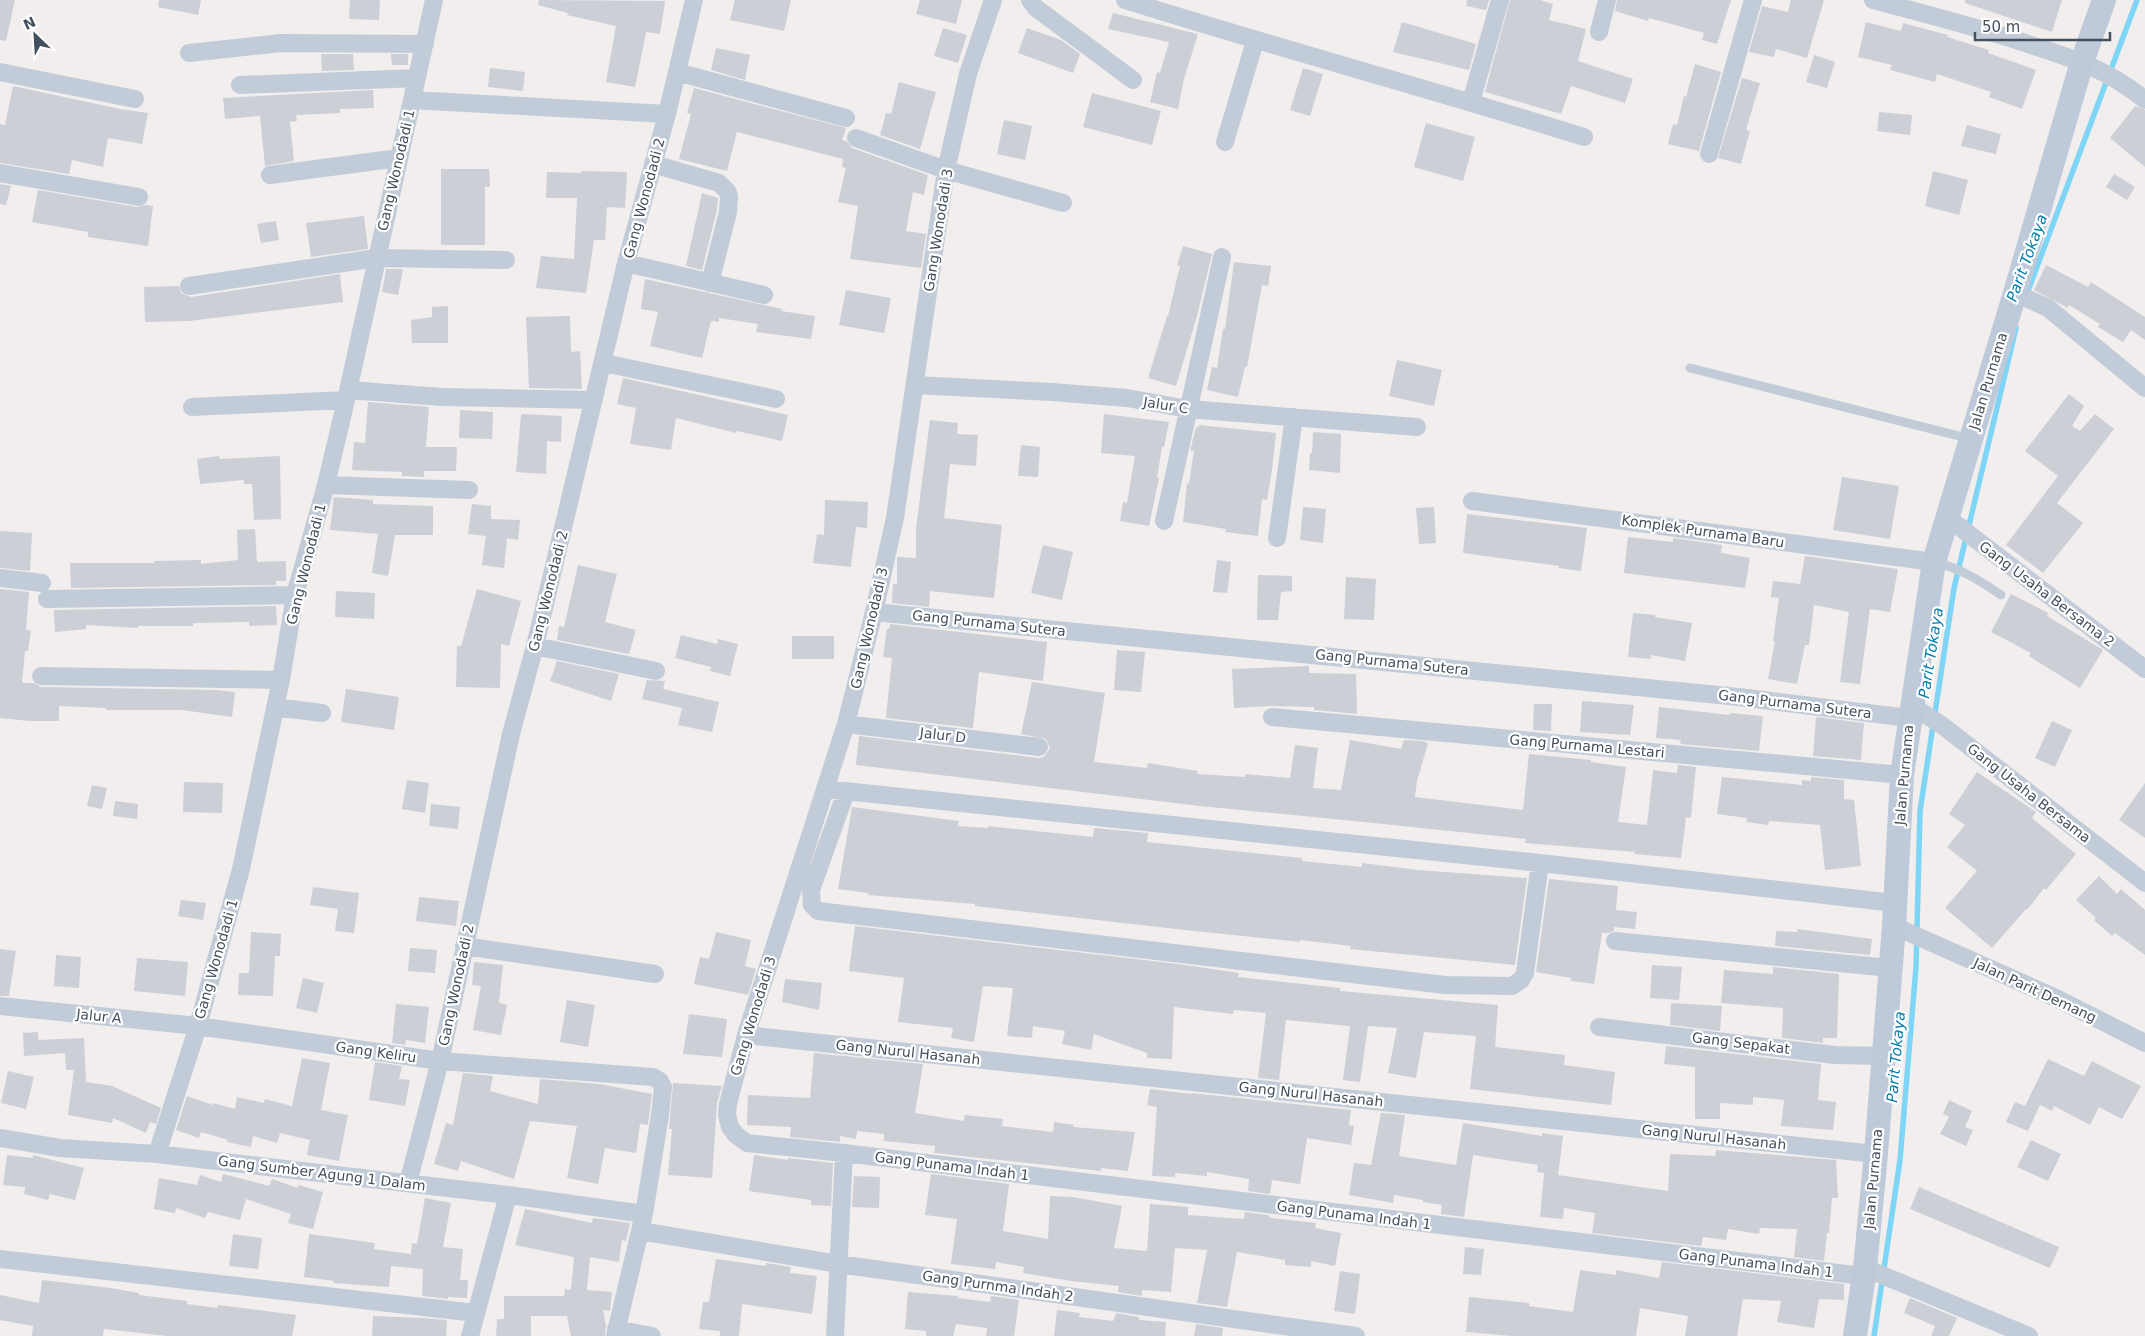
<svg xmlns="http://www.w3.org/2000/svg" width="2145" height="1336" font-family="'DejaVu Sans',sans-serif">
<rect width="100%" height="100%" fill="#f1eeed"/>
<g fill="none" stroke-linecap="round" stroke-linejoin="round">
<!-- stream -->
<path stroke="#7ed5f6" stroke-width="5.5" d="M2026 296 2137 0
M1874 1336 1900 1160 1916 967 1920 811 1954 588 2016 328"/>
</g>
<!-- building -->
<path fill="#cccfd6" d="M0 0H15L6 41 0 40Z
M159 0H201L198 15 158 7Z
M350 0H380L379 20 349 19Z
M539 0 665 1 660 34 646 32 635 87 606 82 616 26 567 15 568 13 538 5Z
M735 0H791L784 31 730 20Z
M920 0H962L956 24 916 14Z
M1467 0H1489L1486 10 1466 6Z
M1510 0H1540L1553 4 1549 20 1586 29 1578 61 1633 79 1625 103 1571 86 1561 114 1485 92Z
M1617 0H1731L1717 44 1702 40 1704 33 1649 18 1648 21 1615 11Z
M1791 0H1824L1807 58 1776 49 1774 57 1749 52 1762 6 1788 12Z
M1965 0H2062L2052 32 1965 3Z
M1113 13 1198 34 1184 79 1178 109 1150 102 1157 72 1160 73 1169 42 1108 29Z
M1402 22 1476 44 1469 70 1393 52Z
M1866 22 1901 31 1903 23 1948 35 1947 37 1989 50 1988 53 2036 70 2022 109 1989 97 1991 92 1937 74 1935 82 1890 70 1892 65 1858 57Z
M943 28 967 35 958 63 934 56Z
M1027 28 1061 40 1080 54 1073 73 1018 53Z
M716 48 750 55 745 80 711 70Z
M321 54H353L354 70 322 71Z
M391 54H408V65H392Z
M1814 55 1835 62 1827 88 1806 82Z
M1695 64 1721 72 1699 151 1668 144 1673 124 1677 125 1684 96 1686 97Z
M490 68 525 72 523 91 488 87Z
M1303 68 1323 74 1310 116 1290 110Z
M1742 78 1760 83 1746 130 1750 131 1741 164 1718 158Z
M899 82 936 92 920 149 880 135 886 113 891 114Z
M13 86 120 109 148 113 142 144 108 138 103 167 72 160 69 174 0 163V124L5 125Z
M694 88 846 128 842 140 846 141 852 148 928 175 924 195 913 192 906 231 926 234 921 268 850 259 858 206 838 202 846 168 842 167 843 159 737 132 727 171 679 159 691 114 687 113Z
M373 90 374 108 340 109V113L296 115 297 121 290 122 294 161 265 166 260 116 225 119 223 98Z
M1092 93 1161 111 1152 145 1083 127Z
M2135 106 2145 110V167L2110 138Z
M1879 112 1912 115 1910 135 1877 131Z
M1004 120 1032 126 1025 160 997 154Z
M1426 123 1475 137 1463 181 1414 167Z
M1967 125 2001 134 1996 154 1961 146Z
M441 169H489L490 187H485V245H441Z
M581 171 627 172 625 208 607 207 605 240H594L586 293 536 288 541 256 574 259 577 198H546L547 172 581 173Z
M1933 171 1968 180 1959 215 1925 206Z
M2114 174 2135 187 2127 200 2106 187Z
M0 184 11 186 6 205 0 204Z
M38 190 137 207 146 205 153 206 148 246 88 237V232L32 222Z
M702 193 718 198 717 210 702 270 686 266Z
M364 216 368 249 311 257 306 223Z
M276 221 279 240 261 243 257 224Z
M1183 246 1212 254 1197 316 1176 386 1148 378 1167 316H1168L1180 266 1177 265Z
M1234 262 1271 266 1268 286 1262 285 1247 367H1245L1238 397 1207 390 1212 367 1217 368 1223 329H1225Z
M2046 265 2088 287 2091 282 2145 317V340L2131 330 2123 342 2098 327 2100 324 2069 305 2068 308 2034 290Z
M386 269H403L398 295 382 292Z
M340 274 343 302 189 321 145 322 144 287 179 286 181 293 191 297Z
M645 279 782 309 781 311 815 316 811 339 756 332 758 324 719 318V322L711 321 702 358 650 346 658 312 641 309Z
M846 290 891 298 884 333 839 325Z
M448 306V343H412L411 320 432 317V307Z
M570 316 571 352 580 351 582 389 529 388 526 317Z
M1397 360 1442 370 1434 406 1389 396Z
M623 378 788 415 782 441 737 431 736 433 676 418 671 450 630 444 636 408 617 404Z
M2069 394 2084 406 2072 426 2080 431 2095 414 2114 429 2057 503 2083 523 2043 573 2006 545 2058 476 2025 451Z
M368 402 429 407 426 447H457L456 471H424V477L402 476V472L352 470 354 442 365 443Z
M460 410 493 412 492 439 459 438Z
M521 414 562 416 561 442 547 441 546 474 516 472Z
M1104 414 1169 422 1164 447H1162L1157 478H1159L1149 526 1120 521 1123 502 1127 503 1135 456 1101 453Z
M930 420 958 423 957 434 978 435 976 466 950 464 944 518 1002 525 994 598 930 591 929 607 892 603 893 584H897V557L916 558V528Z
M1199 425 1276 433 1272 470 1267 500 1262 499 1258 536 1225 532 1226 529 1183 522 1187 483 1189 484 1194 451H1190L1196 427H1199Z
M1313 432 1341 434 1340 473 1309 470 1310 453H1312Z
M1021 445 1040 447 1038 477 1018 476Z
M219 456 220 459 280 456 281 519 254 520 252 484H244V480L200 484 197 459Z
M1842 477 1899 486 1890 539 1833 530Z
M334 497 373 500V504L433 506V535H395L388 576 372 573 378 534 330 530Z
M825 500 868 502 867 528 856 527 851 567 813 563 817 534 824 535Z
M472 504 491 506V519L520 520 518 540 507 538 504 568 482 565 486 536 468 534Z
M1303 507 1326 509 1323 543 1300 540Z
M1434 507 1436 543 1419 544 1416 508Z
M1467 514 1587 528 1581 571 1559 568V566L1463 553Z
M255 529 257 562 286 561V581H276V585L71 588 70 563H154V561L201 560V564L238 560 237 530Z
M0 531 32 533 30 571 0 568Z
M1628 537 1673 542V538L1722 545 1721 553 1750 558 1745 588 1624 573Z
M1043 545 1073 552 1062 600 1031 593Z
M1805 556 1898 569 1890 612 1870 609 1860 684 1840 682 1849 612 1814 605 1809 645H1805L1797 684 1768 679 1775 641H1773L1779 598 1771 597 1773 581 1800 584Z
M1217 560 1231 562 1227 593 1213 592Z
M578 565 617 574 605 622 636 630 629 654 557 640 559 626 564 627Z
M1258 575 1292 576V591L1281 592 1278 620H1257Z
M1346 577 1376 579 1374 620 1344 619Z
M0 589 29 592 26 630H31L28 651H25L22 683H34L41 687 216 690 235 692 232 717 182 710H106V708L59 706V721H29L0 718Z
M477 589 521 601 509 646 501 644 500 688 456 687 457 646H461Z
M336 591 375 593 374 619 335 617Z
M2011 594 2048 613 2047 616 2103 650 2080 688 2029 656 2031 653 1991 632Z
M276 606 277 625 249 626V622L193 623V626H138V628L86 625V629L55 632 54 615V610Z
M1633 613 1655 615V617L1692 623 1685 661 1651 655V659L1628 657Z
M890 624 1047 642 1043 681 979 672 973 728 886 718 892 658 883 657 887 629H889Z
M681 635 717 644 718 639 738 644 730 676 710 671 711 667 675 658Z
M792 636H834V659H792Z
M1117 650 1145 652 1141 692 1114 690Z
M557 661 619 674 611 701 550 681Z
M1309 666V673L1356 674 1357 714 1314 710V707L1271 706 1234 708 1232 669Z
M647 680 665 681 663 689 719 702 712 732 678 725 682 708 642 699Z
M1032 682 1105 693 1094 762 1147 768 1148 763 1198 771 1197 774 1245 777V774L1290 778 1295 745 1318 748 1313 788 1341 790 1350 740 1401 749 1404 740 1422 741 1428 743 1417 781 1415 797 1523 810 1529 754 1591 760V762L1626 767 1618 822 1647 825 1653 770 1677 773 1678 765 1696 767 1691 818 1686 817 1681 858 1634 854 1635 852 1525 843 1526 839 1364 822 1200 806 856 765 859 736 1038 758 1044 757 1050 748 1046 739 1021 734Z
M346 689 399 697 394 730 341 722Z
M1582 701 1634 705 1630 735 1580 732Z
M1534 704H1552L1551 731 1533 730Z
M1659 707 1730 715V713L1763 716 1759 751 1680 744 1681 740 1656 738Z
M1816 717 1864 723 1861 760 1813 756Z
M2052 721 2072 730 2055 767 2035 758Z
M1977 772 2036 812 2032 818 2076 854 2046 890 2044 888 2027 910 2026 909 1992 948 1945 908 1977 871 1947 847 1965 825 1949 814Z
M1722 777 1802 785V780L1811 781V777L1844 780V799L1854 800 1861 866 1825 870 1820 825 1769 821 1768 825 1746 822 1747 818 1717 814Z
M407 780 429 783 425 813 402 809Z
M184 782 223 783 222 813 183 812Z
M2145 783V838L2119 820Z
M92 785 107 788 102 809 87 806Z
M115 801 138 804 137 819 113 816Z
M431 804 460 807 458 829 429 826Z
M852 807 959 821 958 826 988 828V826L1093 837 1094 828 1148 833 1147 842 1302 858V861L1362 867V863L1418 870 1527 878 1515 965 1350 949 1351 946 1300 940V942L1185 930 975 906V904L868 895 869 893 838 889Z
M2099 876 2117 894 2121 889 2145 910V955L2115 933 2112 936 2094 920 2096 918 2076 900Z
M1549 879 1618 886 1616 910 1637 912 1635 929 1614 927V931L1608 933H1602L1594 984 1571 981V978L1536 972Z
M313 887 359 893 354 933 335 931 338 909 310 905Z
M419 897 459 901 456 926 416 921Z
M181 900 206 903 203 920 178 916Z
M855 926 1178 964 1239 973 1238 977 1340 988V991L1498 1005 1495 1047 1565 1055 1564 1065 1615 1072 1611 1105 1470 1089 1476 1036 1424 1032 1416 1078 1388 1073 1397 1028 1368 1026 1360 1082 1343 1080 1350 1026 1286 1020 1279 1080 1258 1078 1266 1013 1234 1010 1233 1014 1174 1007 1172 1059 1147 1058V1053L1094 1034 1091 1050 1062 1044 1065 1031 1033 1026 1032 1038 1007 1036 1013 988 983 986 974 1042 951 1038 953 1028 898 1022 904 978 849 971Z
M1797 929 1872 939 1870 955 1775 946 1776 931 1797 932Z
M251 932 281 934 280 956H275L273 996 238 995 239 973H249Z
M716 932 751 940 745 966 756 969 748 995 694 984 700 957 709 959Z
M410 948 437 950 435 973 408 971Z
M0 949 16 951 9 996H0Z
M56 955 81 957 79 988 54 986Z
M137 958 188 962 185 996 134 991Z
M474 962 503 965 499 1003 507 1005 501 1035 473 1030 481 986 472 985Z
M1652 965 1682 967 1679 1000 1650 998Z
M1773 967 1839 974 1837 1038H1823V1043L1782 1038 1783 1008 1721 1003 1724 970 1773 974Z
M303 978 324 983 317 1013 296 1008Z
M785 979 822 983 819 1010 782 1002Z
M567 1000 595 1005 588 1047 560 1042Z
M1671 1003 1722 1006 1720 1031 1670 1025Z
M396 1004 429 1007 425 1043 406 1040 405 1045 392 1043Z
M689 1014 727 1019 722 1057 683 1054Z
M38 1032V1040L84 1038 86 1082 112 1086 161 1108 156 1124 150 1122 146 1133 113 1118 112 1123 68 1115 74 1070H66L65 1053 24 1056 23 1033Z
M1666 1046 1821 1064 1818 1100 1836 1102 1833 1130 1781 1126 1784 1100 1753 1097V1105L1720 1103V1119H1695V1067L1664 1064Z
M814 1053 923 1064 915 1113 964 1121 965 1115 1003 1119 1002 1126 1053 1132 1054 1122 1074 1125 1073 1127 1135 1132 1128 1171 1101 1168V1171L934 1153 935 1146 884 1141V1134L857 1131 856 1139 840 1136V1142L790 1137 791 1127 747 1125 748 1095 810 1098Z
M302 1058 330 1063 321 1110 348 1115 339 1161 307 1155 310 1140 280 1133 277 1143 253 1136 251 1147 227 1142 228 1140 201 1132 199 1138 176 1130 187 1096 213 1105V1103L235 1109 237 1097 264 1103 265 1099 292 1106Z
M2048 1059 2084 1076 2092 1061 2141 1086 2122 1119 2099 1107 2090 1125 2054 1106 2052 1111 2040 1105 2028 1131 2006 1122 2015 1102 2025 1106Z
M375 1062 402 1066 399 1079 410 1080 405 1106 369 1100Z
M8 1071 34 1077 26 1109 1 1103Z
M463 1073 493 1076 490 1091 538 1104 540 1079 599 1084 652 1094 648 1125 640 1124 636 1153 605 1148 598 1184 567 1178 577 1126 530 1121 514 1179 461 1161 458 1171 434 1164 446 1123 453 1125Z
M673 1083 722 1086 717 1103 712 1178 668 1175 672 1129H669Z
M1150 1089 1191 1094V1093L1351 1110 1349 1125 1354 1126 1351 1145 1307 1138 1300 1184 1272 1180 1270 1194 1248 1191 1249 1179 1207 1172V1176L1175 1173V1177L1152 1176 1157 1107 1147 1105Z
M1949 1100 1972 1111 1965 1127 1973 1130 1966 1146 1940 1134 1949 1117 1943 1114Z
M1381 1113 1405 1115 1399 1156 1456 1165 1463 1123 1542 1136V1133L1563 1136 1558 1175 1668 1191 1670 1154 1715 1156 1716 1150 1836 1160 1838 1198H1832L1829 1233H1827L1824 1261 1794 1257 1797 1229 1760 1228 1759 1234 1728 1229 1726 1240 1703 1237 1701 1246 1592 1233 1595 1213 1564 1208 1563 1219 1540 1217 1544 1173 1537 1172 1538 1165 1473 1155 1464 1217 1441 1214 1442 1205 1423 1202V1200L1394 1195 1393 1203 1349 1195 1354 1163 1371 1165Z
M2031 1140 2061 1154 2048 1181 2017 1167Z
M7 1155 33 1158V1155L84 1168 75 1200 50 1194 48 1200 24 1194 25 1187 3 1185Z
M754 1155 788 1160V1158L833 1163 831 1206 811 1205V1200L749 1191Z
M223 1174 269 1186 272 1179 298 1188V1185L323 1192 313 1229 288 1223 291 1214 246 1199 240 1220 208 1212 205 1218 176 1208 175 1213 154 1209 159 1178 197 1185 200 1175 221 1182Z
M931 1174 1009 1184 1003 1231 1048 1239 1050 1196 1073 1197 1122 1206 1114 1248 1147 1251 1150 1204 1188 1207V1215L1244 1219 1245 1212 1268 1215 1271 1218 1316 1223 1315 1228 1341 1233 1335 1266 1311 1261V1267L1285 1265V1260L1237 1252 1227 1307 1197 1303 1207 1250 1175 1248 1171 1292 1142 1290V1296L1118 1292 1119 1286 1071 1281 1023 1273 1024 1267 996 1262 995 1269 951 1264 957 1219 925 1215Z
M854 1176 880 1177 879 1208 852 1207Z
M1919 1187 2059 1247 2050 1268 1910 1209Z
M425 1198 451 1203 443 1247 463 1249 460 1280H468L467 1298 448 1297V1299L422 1296 423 1269 391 1266 389 1287 333 1283 334 1281 304 1277 309 1234 375 1243 374 1249 411 1254 412 1243 417 1244Z
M525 1209 592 1223 593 1218 630 1223 626 1241 622 1240 619 1262 590 1257 587 1290 612 1292 610 1311 603 1310 606 1326 605 1336H571L567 1316H531V1336H496L497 1319H504V1296H564L565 1289 571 1290 574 1257 515 1245Z
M233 1234 262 1238 258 1269 229 1266Z
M1465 1247 1484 1249 1481 1275 1463 1274Z
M716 1259 766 1266V1263L791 1267 790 1273 817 1276 812 1314 742 1304 739 1336H720V1331L699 1329 703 1302H709Z
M1662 1262 1844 1284V1300L1819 1299 1814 1328 1777 1322 1781 1301 1743 1299 1737 1336H1685L1688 1316 1640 1308 1636 1336H1512L1466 1332 1469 1297 1529 1303V1306L1573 1312 1580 1270 1616 1275V1270L1659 1278Z
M1340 1271 1360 1274 1355 1314 1334 1311Z
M42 1280 111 1288 139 1293V1295L187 1301V1304L217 1308 218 1305 296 1315 292 1336H167L104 1329 103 1336H32L33 1326 0 1320V1295L39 1303Z
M908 1292 958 1296V1298L990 1302 991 1296 1019 1300 1014 1336H986L987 1328 956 1324 953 1336H926V1331L905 1329Z
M1910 1298 1957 1318 1949 1336H1931L1935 1326 1904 1313Z
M1057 1310 1080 1313 1079 1317 1113 1321 1116 1313 1139 1317V1320L1166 1322 1165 1336H1054Z
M373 1316 422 1318 447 1320 446 1336H372Z
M1196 1324 1223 1328 1222 1336H1194Z"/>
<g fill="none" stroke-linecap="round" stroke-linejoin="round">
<!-- lane -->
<path stroke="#c2ccd8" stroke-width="9" d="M1690 368 1971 439
M1934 562C1960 568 1979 580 2001 595"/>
<!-- street -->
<path stroke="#c2ccd8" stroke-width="18" d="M993 0 968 74 946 170 895 518 874 612 846 724 746 1035 728 1104 727 1115 730 1127 736 1135 747 1143 844 1153 1863 1276
M1030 0 1036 8 1133 80
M1125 0C1277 48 1431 89 1584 137
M1873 0C1925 14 1977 27 2028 44 2072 58 2109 70 2145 100
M1599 32 1607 0
M189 53 281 43 425 44
M0 72 135 99
M677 72 846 118
M240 85 417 78
M412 100 667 114
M1471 102 1500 0
M856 138 946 170 1063 203
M1225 142 1255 41
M1709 154 1753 0
M653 164 719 183 728 192 729 197 728 212 710 283
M0 173 139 197
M270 175 399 158
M626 263 764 295
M189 286 377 258 506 260
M2015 293 2048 308 2145 388
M604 363 776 399
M915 385 1052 392 1127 398 1188 409 1417 427
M348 390 442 397 593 400
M192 407 346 400
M326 485 469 490
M1472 501 1934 562
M1948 518 2145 669
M1164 521 1222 257
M1277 538 1294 417
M0 578 42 583
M47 599 295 595
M874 612 1739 697 1909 718
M535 646 656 671
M41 676 281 680
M1911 705 1943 726 2145 883
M275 707 322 713
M1272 717 1902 775
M846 724 1039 747
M825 789 1540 863 1895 903
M846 792 811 890 812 905 818 911 1445 985 1512 986 1521 980 1525 973 1540 863
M1894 926 2056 998 2145 1043
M1615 941 1890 968
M464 946 655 974
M0 1006 198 1026 440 1061 653 1077 660 1081 663 1087 660 1115 644 1214 615 1336
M1599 1027 1835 1055 1883 1056
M746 1035 1876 1154
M0 1138 60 1148 157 1154 508 1195 644 1214
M157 1154 198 1026 241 869 281 680 295 595 326 485 346 400 434 0
M408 1183 440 1061 511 734 535 646 626 263 667 114 694 0
M640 1231 838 1264 1356 1336
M0 1259 476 1313
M1865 1268 2029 1336
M616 1329 652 1336
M470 1336 508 1195
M835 1336 844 1153"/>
<!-- secondary -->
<path stroke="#bec9d9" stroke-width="24" d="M1855 1336 1865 1268 1876 1154 1894 926 1902 775 1934 562 2015 293 2082 62 2104 0"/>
</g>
<g text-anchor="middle" stroke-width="4.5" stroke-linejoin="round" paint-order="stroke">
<!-- street labels -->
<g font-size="14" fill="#44505e" stroke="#fff">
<text transform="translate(396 170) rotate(-77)" y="5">Gang Wonodadi 1</text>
<text transform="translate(644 198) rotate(-75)" y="5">Gang Wonodadi 2</text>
<text transform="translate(938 230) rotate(-81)" y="5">Gang Wonodadi 3</text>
<text transform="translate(1988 381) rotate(-73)" y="5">Jalan Purnama</text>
<text transform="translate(1166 405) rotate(9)" y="5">Jalur C</text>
<text transform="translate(1703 531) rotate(8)" y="5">Komplek Purnama Baru</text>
<text transform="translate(306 564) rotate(-76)" y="5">Gang Wonodadi 1</text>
<text transform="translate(548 591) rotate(-76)" y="5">Gang Wonodadi 2</text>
<text transform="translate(2047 594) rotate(37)" y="5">Gang Usaha Bersama 2</text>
<text transform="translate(989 623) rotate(6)" y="5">Gang Purnama Sutera</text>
<text transform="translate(869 628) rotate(-77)" y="5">Gang Wonodadi 3</text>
<text transform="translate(1392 662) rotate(6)" y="5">Gang Purnama Sutera</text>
<text transform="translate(1795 704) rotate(7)" y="5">Gang Purnama Sutera</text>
<text transform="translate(943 735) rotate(7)" y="5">Jalur D</text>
<text transform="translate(1587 746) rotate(5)" y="5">Gang Purnama Lestari</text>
<text transform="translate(1904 775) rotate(-85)" y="5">Jalan Purnama</text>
<text transform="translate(2029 793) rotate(38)" y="5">Gang Usaha Bersama</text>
<text transform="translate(216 959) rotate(-74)" y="5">Gang Wonodadi 1</text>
<text transform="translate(456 985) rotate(-78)" y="5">Gang Wonodadi 2</text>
<text transform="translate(2035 990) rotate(25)" y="5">Jalan Parit Demang</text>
<text transform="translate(99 1016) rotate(6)" y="5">Jalur A</text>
<text transform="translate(753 1016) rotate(-73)" y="5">Gang Wonodadi 3</text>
<text transform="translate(1741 1043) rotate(7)" y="5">Gang Sepakat</text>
<text transform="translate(376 1052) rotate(8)" y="5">Gang Keliru</text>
<text transform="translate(908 1052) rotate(6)" y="5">Gang Nurul Hasanah</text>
<text transform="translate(1311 1094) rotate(6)" y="5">Gang Nurul Hasanah</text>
<text transform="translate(1714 1137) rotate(6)" y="5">Gang Nurul Hasanah</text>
<text transform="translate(952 1166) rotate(7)" y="5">Gang Punama Indah 1</text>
<text transform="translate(322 1173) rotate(7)" y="5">Gang Sumber Agung 1 Dalam</text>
<text transform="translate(1873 1179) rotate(-85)" y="5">Jalan Purnama</text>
<text transform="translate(1354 1215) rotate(7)" y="5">Gang Punama Indah 1</text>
<text transform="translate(1756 1263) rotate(7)" y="5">Gang Punama Indah 1</text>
<text transform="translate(998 1286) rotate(8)" y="5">Gang Purnma Indah 2</text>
</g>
<!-- water labels -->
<g font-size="15" font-style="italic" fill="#017cac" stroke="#fff">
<text transform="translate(2027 258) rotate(-70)" y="5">Parit Tokaya</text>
<text transform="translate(1931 653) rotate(-81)" y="5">Parit Tokaya</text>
<text transform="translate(1896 1057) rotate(-85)" y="5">Parit Tokaya</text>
</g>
</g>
<!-- north arrow -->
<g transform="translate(35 35) rotate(335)" stroke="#ffffff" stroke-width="4" paint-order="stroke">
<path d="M0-4L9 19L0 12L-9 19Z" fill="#44505e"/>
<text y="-8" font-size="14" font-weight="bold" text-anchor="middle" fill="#44505e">N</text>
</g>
<!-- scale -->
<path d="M1975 32v8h135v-8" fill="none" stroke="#44505e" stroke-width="2.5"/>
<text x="1982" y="32" font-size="15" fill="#44505e" stroke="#ffffff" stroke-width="4" paint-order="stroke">50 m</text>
</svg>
